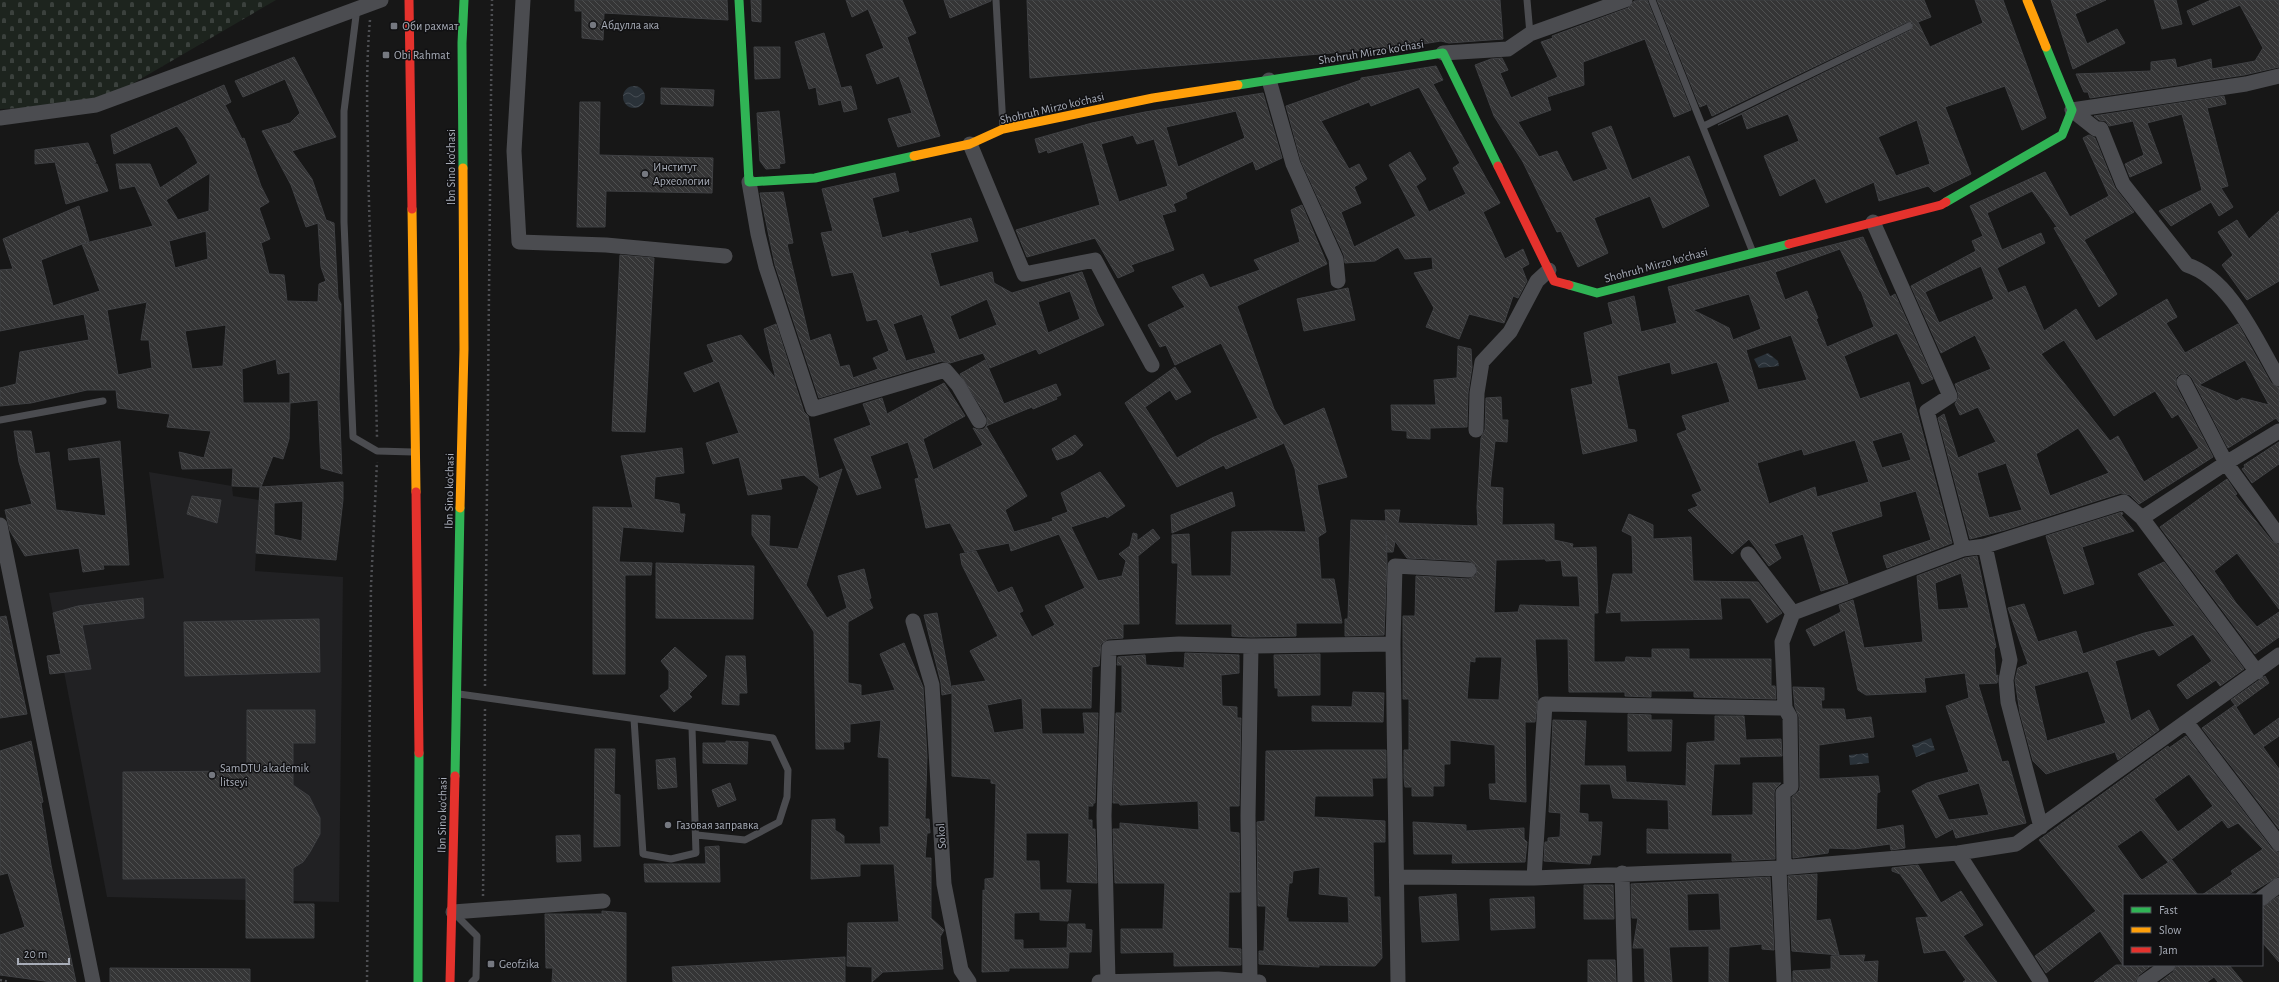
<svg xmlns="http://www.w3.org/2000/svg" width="2279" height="982" font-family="'Alegreya Sans',sans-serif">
<defs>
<pattern id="cemetery-stones" width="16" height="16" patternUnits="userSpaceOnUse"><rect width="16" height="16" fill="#1d241e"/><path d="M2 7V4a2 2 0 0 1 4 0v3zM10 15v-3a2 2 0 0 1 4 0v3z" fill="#3b413d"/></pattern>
<pattern id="water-waves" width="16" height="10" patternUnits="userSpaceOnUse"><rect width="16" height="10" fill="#2a3239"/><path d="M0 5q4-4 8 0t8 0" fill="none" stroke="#464d54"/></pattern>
<pattern id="building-back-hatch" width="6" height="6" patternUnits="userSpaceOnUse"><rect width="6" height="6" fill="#353536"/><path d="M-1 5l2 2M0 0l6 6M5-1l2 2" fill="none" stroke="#4f5051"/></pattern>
</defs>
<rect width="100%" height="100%" fill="#171717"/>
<!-- built -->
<path fill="#212123" d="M149 472 232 486 233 496 259 500 255 571 343 577 339 902 107 897 49 593 164 578Z"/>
<!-- cemetery -->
<path fill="url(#cemetery-stones)" d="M0 0H276L96 105 0 109Z"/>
<!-- water -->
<path fill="url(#water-waves)" d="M623 97a11 11 0 1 1 22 0a11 11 0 1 1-22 0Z
M1768 353 1778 361 1779 366 1759 368 1754 359Z
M1931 738 1935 750 1916 757 1912 745Z
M1868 753 1869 763 1850 765 1849 755Z"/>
<!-- building -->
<path fill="url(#building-back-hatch)" stroke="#3f4043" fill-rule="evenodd" d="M575 0H727L728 20 604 13 603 40 582 38V11H575Z
M751 0H761V22L752 21Z
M846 0H902L916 33 907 37 940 136 898 147 888 119 912 113 899 76 877 84 866 55 884 48 868 9 852 17Z
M944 0H991V1L950 18Z
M1027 0H1500L1503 39 1449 43 1441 41 1404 47 1030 78Z
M1647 0 1691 110 1674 117 1645 39 1583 62 1584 85 1547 97 1551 110 1518 122 1539 157 1557 151 1573 182 1608 169 1592 133 1611 126 1632 180 1689 156 1709 206 1663 228 1650 196 1594 218 1608 253 1578 267 1561 231 1557 232 1523 162 1494 116 1475 65 1491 59 1502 58 1508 70 1500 73 1511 98 1558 77 1541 42 1553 38 1552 36 1628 8 1634 1Z
M1657 0H1924L1931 17 1918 22 1930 47 1983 23 1975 0H2003L2046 118 2022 130 2005 86 1945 107 1971 174 1961 179 1934 192 1928 186 1879 201 1874 182 1826 203 1815 178 1780 196 1764 156 1799 141 1788 114 1747 129 1742 114 1718 125 1911 30 1913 23 1907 22 1712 116 1707 104 1700 107ZM1917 120 1930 164 1896 176 1878 137Z
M2051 0H2106L2075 14 2087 44 2117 29 2125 43 2073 69Z
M2154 0H2176L2182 24 2162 29Z
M2211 0H2279V67L2244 75 2090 98 2088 92H2084L2076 74 2151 71V62L2175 59 2177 68 2211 59 2212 69 2255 61 2263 48 2240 5 2193 25 2187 11Z
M824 33 841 88 851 86 857 109 844 112 841 100 819 105 816 87 809 89 795 42Z
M754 47H780V78L755 79Z
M294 57 336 137 292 151 312 179 326 220 334 223 338 298 341 304 339 397 342 474 321 468 318 400 290 403 289 439 283 459 273 456 261 487 232 486 233 468 182 469 179 452 204 458 211 431 167 427 170 414 118 408 116 390H87L31 403 0 406V388L16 384 20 352 89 340 84 314 0 331V270L13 269 3 239 79 206 89 241 82 244 153 226 135 186 120 189 116 164H150L160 188 198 163 185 137 177 126 114 154 111 135 224 85 231 102 225 105 242 139 244 138 261 186 269 202 259 208 270 239 261 243 269 274 284 275 287 301 318 302 319 284 326 281 321 267 318 223 306 227 291 185 262 131 290 123 300 113 285 79 243 97 235 81ZM210 173 209 211 178 220 166 200ZM206 231 208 259 175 268 169 241ZM82 244 100 291 53 306 41 260ZM147 302 141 340H149L152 368 118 375 107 310ZM226 325 223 366 192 369 185 331ZM276 359 278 374 290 372V403H243L242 369Z
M1436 66 1443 80 1433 84 1500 203 1483 212 1505 259 1523 249 1529 264 1522 268 1527 281 1518 298 1513 296 1504 323 1469 314 1459 339 1426 327 1434 308 1414 273 1433 269 1432 257 1405 259 1398 247 1375 261 1345 263 1344 255 1301 161 1286 106 1361 80V78ZM1419 87 1460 163 1453 168 1466 194 1429 212 1416 186 1426 179 1410 152 1389 165 1416 216 1354 247 1341 212 1361 203 1354 187 1367 179 1359 164 1349 169 1321 121 1369 102 1371 106Z
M661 88 714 90 713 106 661 104Z
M1263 93 1282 158 1256 170 1253 161 1185 193 1187 198 1173 204 1176 211 1162 215 1174 250 1131 265 1134 271 1118 278 1095 238 1027 257 1016 230 1100 205 1083 142 1048 153 1047 150 1039 153 1035 139 1092 123 1145 112ZM1236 111 1245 138 1178 167 1166 127ZM1133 135 1137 144 1154 139 1168 186 1119 202 1101 144Z
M2224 96 2226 104 2207 108 2228 186 2221 188 2233 207 2219 216 2211 202 2171 226 2159 211 2202 190 2182 114 2147 123 2162 163 2130 177 2125 164 2144 155 2133 121 2109 126 2106 121 2099 120 2094 116Z
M580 102H600L599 155 713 158 712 193 606 191 605 227H577Z
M779 111 785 163 779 164 780 168 766 169 760 161 757 113Z
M2089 135 2095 138 2115 188 2134 212 2084 240 2117 294 2099 307 2054 228 2057 227 2032 191 1987 213 2002 250 2041 233 2045 243 1997 268 2008 293 2025 286 2044 331 2076 309 2096 341 2167 299 2177 317 2166 323 2185 353 2238 324 2271 383 2279 388V422L2276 418 2228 448 2192 378 2188 374H2180L2176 378V386L2213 457 2139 504 2130 495 2121 493 2005 530 1970 539 1938 418 1944 414 1958 458 1996 442 1978 407 1960 415 1955 404 1959 396 1955 384 1991 369 1975 335 1941 353 1911 286 1976 251 1972 241 1983 236 1970 206 2045 172 2070 217 2109 196 2083 138ZM1981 266 1994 299 1939 323 1925 292ZM2064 340 2114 416 2122 410 2155 391 2172 418 2178 414 2199 448 2144 482 2118 436 2110 441 2041 354ZM2245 360 2269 405 2242 398 2237 401 2199 385ZM2078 428 2109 473 2050 496 2036 454ZM2006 463 2022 510 1989 518 1977 473Z
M88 143 96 162 92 164H97L108 191 66 204 55 162 35 164V150Z
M895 173 899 191 872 198 882 238 908 231 909 234 971 218 978 241 930 253 940 287 992 272 994 283 1012 293 1082 272 1097 312 1104 325 1039 354 1036 349 990 368 983 353 950 363 942 361 819 398 775 265 760 193 783 192 793 243 787 244 810 341 830 334 840 367 849 365 853 378 878 369 873 358 889 351 877 319 867 321 853 272 832 276 821 233 833 231 822 189ZM1070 291 1080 319 1048 333 1038 302ZM987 299 997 325 959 340 950 316ZM922 314 936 353 906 361 893 324Z
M1302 205 1327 264 1237 306 1274 409 1284 426 1324 408 1331 428 1347 477 1317 485 1326 532 1318 537 1321 579H1334L1342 623H1296V636L1251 637 1232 636V624H1176L1178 563H1172V535L1189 534 1191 576H1231L1232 532 1271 531 1306 532 1295 469 1284 443 1226 469 1224 465 1177 487 1125 403 1175 367 1191 392 1176 400 1170 390 1145 407 1177 458 1212 438 1258 418 1221 343 1175 365 1166 345 1160 347 1148 325 1185 307 1172 287 1203 274 1210 288 1260 270 1254 260 1300 242 1291 210Z
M2279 211V281L2247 300 2222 265 2233 255 2218 232 2237 220 2249 239Z
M1863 237 1890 297 1895 294 1933 379 1922 384 1897 333 1844 356 1860 399 1909 382 1952 543 1887 568 1883 556 1931 540 1916 491 1879 502 1882 516 1831 532 1848 583 1821 591 1803 534 1774 544 1781 558 1769 566 1749 539 1732 554 1688 510 1698 506 1692 495 1702 491 1677 434 1687 430 1682 416 1730 402 1717 362 1672 374 1670 362 1617 376 1628 429 1635 430 1637 441 1583 454 1571 389 1593 384 1584 333 1613 324 1608 303 1634 296 1641 332 1677 323 1668 287ZM1840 249 1860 291H1861L1874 327 1827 347 1816 319 1818 318 1807 291 1785 300 1775 272ZM1749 294 1761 329 1733 340 1729 328 1693 310ZM1791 335 1807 380 1758 390 1746 350ZM1902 432 1911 460 1882 468 1872 441ZM1855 440 1869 482 1817 497 1815 487 1769 504 1757 463 1802 449 1804 455Z
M620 255 654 258 645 432 612 431Z
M1348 288 1355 320 1304 331 1297 299Z
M776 324 804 412 808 416 819 479 842 469 806 585 827 618 847 608 838 576 864 569 871 598 869 599 873 608 848 622V683L861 685V696L895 690 880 654 904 643 923 687 927 757 925 819H929L930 833H927L925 858H931V918L944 930 940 937 943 969 883 972 872 982V967L847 966 848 923 899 922 894 864H860V876L811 879 812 820 835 819V830L844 836V844H881L880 827H889V758L878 757 881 720 850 724V742H843L844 749H816L814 632 752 535V515L770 516 769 546 798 549 819 487 804 475 780 479 782 489 748 495 739 457 713 464 706 443 739 433 719 381 694 392 684 373 714 362 707 345 741 335 776 379 764 329Z
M1458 346 1471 349 1472 367 1468 393 1467 427 1430 428V439L1407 438V431L1392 430 1391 405H1436L1434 380 1457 378Z
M985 360 1004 404 1056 384 1061 395 1056 397 1057 399 1033 409 1032 407 986 426 1027 496 1005 510 1014 532 1053 521 1052 518 1068 512 1061 493 1100 472 1125 506 1107 518 1105 516 1071 527 1098 581 1122 576 1126 561 1119 554 1130 546 1133 533 1137 534V541L1153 529 1160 538 1138 556 1139 624H1123V638L1108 639 1101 644 1099 666 1092 667 1091 708H1040L1042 734H1085L1083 713H1098L1095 803H1093V806H1088V820H1092V829H1095L1097 883 1067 882 1069 833H1026V861H1039L1040 890H1071L1068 921 1040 920V912L1014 913V940H1023V949L1067 948 1068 924H1085V929L1092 930 1091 952H1069L1068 968H1009V971L982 972 983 890 985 891V879L994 878 996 784 991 783V779L952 776V693L942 695 941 683 924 615 937 613 952 692V686L986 681 970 651 998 636 962 565 960 554 976 551 998 593 1012 587 1023 611 1019 613 1032 637 1055 625 1045 606 1085 588 1059 534 1011 551 1009 543 965 552 950 523 926 528 915 479 919 478 908 442 870 456 881 488 857 495 834 439 871 425 863 404 882 398 887 414 944 383 965 416 923 439 933 470 983 445 973 428 979 430 984 429 987 425V417L960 374ZM1022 698 1024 729 994 733 987 705Z
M1501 397 1502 420H1508L1507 442 1495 441 1490 487 1503 488 1502 525 1554 524V540L1573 544 1572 548 1596 547 1598 613H1594V662H1625L1626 657 1652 658V649H1689V659H1771V686H1775L1776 699 1694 697V691H1651V697L1625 696V692H1569L1568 639H1535L1538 698 1535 722H1525L1526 802 1490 799 1489 784H1496L1495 745 1450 740V764H1444V786H1433V796H1412V787H1405L1404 778V750H1409V699H1403V616H1415L1416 576 1469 579 1476 575 1477 566 1469 561 1407 558 1395 541 1393 552H1387L1386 533 1387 561 1384 635 1345 636V619H1348L1351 520 1386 521 1385 510H1400L1398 523 1478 526 1477 507 1481 438 1485 430 1486 398ZM1545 559 1546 561 1561 560 1563 576H1578L1580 607 1520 605 1518 612 1494 613 1496 560ZM1475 657H1502L1499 700 1467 699 1470 661 1475 662Z
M14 431H31L35 454 49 452 56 510 106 516 100 457 69 460 68 449 120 441 129 565H103L104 569 83 572 79 548 25 556 10 531 5 510 32 504 19 462Z
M1075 435 1083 445 1073 454 1057 460 1052 449Z
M2279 442V464L2252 483 2242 469 2245 467 2244 465Z
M682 448 684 473 655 477 654 499 679 504 680 514H685L683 532 623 527 619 562 652 563 651 575H625V674H593V507L633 508 621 456Z
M2227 479 2237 494 2235 495 2272 541 2279 545V609L2237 553 2214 571 2236 603 2257 627 2279 612V637L2255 654 2160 527Z
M343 482V500L336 560 256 553 260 487ZM303 501 302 541 274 535V503Z
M1232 492 1235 506 1172 533 1171 515Z
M192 496 221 500 217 523 187 514Z
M2122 512 2123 514 2121 515 2134 531 2082 547 2094 584 2064 594 2046 536Z
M1629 514 1653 525V539L1691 537 1693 581 1758 582 1782 613 1767 623 1750 598H1720L1722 619 1621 621V612L1606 613 1613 574H1633L1632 536 1622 531Z
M1977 556 1996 647 1994 649 1996 676 1998 675 1997 683 1978 684 2002 762 2008 761 2026 823 1956 838 1953 829 1936 838 1912 791 1927 783 1969 772 1946 706 1969 698 1965 673 1924 678 1926 692 1866 695 1858 690 1845 630 1814 646 1806 630 1841 612 1839 605 1853 600 1864 648 1923 642 1917 576 1965 558ZM1961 573 1969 608 1938 610 1935 583ZM1979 783 1989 815 1949 820 1953 829 1937 795Z
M2164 562 2244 669 2220 686 2216 680 2187 699 2177 685 2212 661 2193 634 2159 656 2154 649 2115 661 2131 721 2149 710 2159 730 2118 760 2115 752 2046 774 2033 761 2020 713 2015 680 2018 668 2028 664 2008 608 2024 604 2038 642 2076 631 2083 654 2144 633 2175 626 2138 574ZM2088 671 2106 723 2047 741 2034 686Z
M656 563 754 566 753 619 656 618Z
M143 598 144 618 82 625 91 669 50 674 47 656 61 654 53 613 78 606Z
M6 616 27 714 0 718V617Z
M319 619 320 672 185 676 184 622Z
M675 647 707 676 689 694 692 697 674 712 660 696 669 689V671L661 661Z
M1185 653 1239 655V673L1221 675 1222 706 1237 707V718H1241L1239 806H1229L1230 832 1239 833 1240 892H1229L1228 948 1241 949V965L1174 966V952L1121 953V929H1163L1165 883H1115L1113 829H1120V823L1199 830 1198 801 1120 805 1119 803H1113L1116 713H1122V665H1117L1118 657 1145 655 1146 665 1184 668Z
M1320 654V695L1278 696V688H1275L1274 655Z
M726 656H745L747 693H739V705L722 704Z
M2265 676 2269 683 2236 707 2254 736 2279 718V736L2263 747 2279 769V829L2202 728 2235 705 2231 700Z
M1793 687 1824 688V700H1821L1822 709H1844L1846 720 1871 717 1874 737 1819 745V779L1878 776 1880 792 1877 793 1876 830 1903 825 1905 848 1891 850 1890 844 1854 849 1829 848 1828 853 1793 858 1792 797 1799 791 1800 787 1799 717 1795 707Z
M1353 692 1384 693 1383 722 1312 721V706L1352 707Z
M247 710H315V743H293V785L309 796 320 818V834L310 852 303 862 293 868V904H314V938H246V878L123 879V772L247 771Z
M1628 714 1651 715V720H1672L1671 751H1628Z
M1715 716H1744L1746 740 1781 739 1782 756 1739 757 1740 764H1714L1711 816 1753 815V783H1781L1775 789 1774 793 1775 859 1732 861V853H1647V829L1669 830 1668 800 1613 798 1610 784H1580L1579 813 1588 814V822H1602L1600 855H1592L1590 864 1544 861 1545 842H1548V838L1560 837 1561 813 1549 812 1553 720 1586 721 1584 766H1625L1626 782 1686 786 1687 743 1715 741Z
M2186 736 2272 849 2279 853V876L2247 895H2202L2233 874 2231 871 2263 849 2238 823 2228 828 2222 820 2168 862 2141 830 2117 846 2139 877 2142 880 2172 860 2198 895H2124V965H2152L2139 975 2135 982H2094L2116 965H2123L2100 931 2046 973 2035 956 2096 911 2039 840 2168 746 2169 748ZM2189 774 2213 806 2178 832 2154 799Z
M31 741 43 802 41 803 51 865 76 982H52L0 975V935L25 927 8 873 0 875V751Z
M726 741 748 742 747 764 703 763V743H726Z
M595 749H615L614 794 620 795V846L594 847Z
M1324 750H1386V778H1372L1373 796H1315L1314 817 1385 821V842H1373L1374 897H1380L1382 958 1375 966 1319 965V967L1259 964V951H1264L1266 906H1258L1257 822 1265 821 1266 751ZM1320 867 1319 894 1348 897 1349 923 1288 922V918H1286L1289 883H1292L1293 871Z
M675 758 677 787 658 789 656 760Z
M730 783 736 800 718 807 712 790Z
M1413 822 1466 825V831L1524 828V839L1527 842 1525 862 1452 863 1453 854H1414Z
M580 835 581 861 557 862 556 836Z
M719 846 720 882H645L644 864H706L705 847Z
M1918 865 1941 903 1961 891 1983 925 1963 936 1997 982H1963L1966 980 1945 950 1924 953 1916 918 1929 917 1900 874 1892 871V868Z
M1817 874 1816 921 1830 919 1839 955 1792 951 1788 876Z
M1770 877 1774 950 1762 949V944L1729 947 1728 982H1709V946L1669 947 1672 982H1645L1644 948H1633L1638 918H1632L1631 884ZM1719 893 1721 930 1688 931 1687 894Z
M1584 885H1613L1614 919H1584Z
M1456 894 1459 940 1422 942 1419 897Z
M2279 896V962L2262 942V907Z
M1534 897 1535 928 1491 930 1490 899Z
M602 911 626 913V982H552L553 968H546L545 914H602Z
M1865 955 1863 962 1878 961 1877 982H1793V971L1831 969V956Z
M845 957V982H673L672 967Z
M1588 960H1615L1616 982H1588Z
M2177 965H2229L2243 982H2218L2214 977 2207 982H2160L2173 972Z
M110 968 250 969V982H110Z"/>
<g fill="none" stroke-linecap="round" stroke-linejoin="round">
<!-- path -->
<path stroke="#4d4e52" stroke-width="2.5" stroke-dasharray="2 3" stroke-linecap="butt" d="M370 20C366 64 367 107 368 150 369 246 375 341 377 437
M485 686 492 0
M483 896 485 709
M0 980 9 982
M367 982 371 586 377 462"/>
<!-- lane -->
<path stroke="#4b4c50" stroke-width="7" d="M996 0 1003 127
M1527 0 1530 34
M1652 0 1752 250
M357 8 344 111V222L353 437 377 451 413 452
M1704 126 1909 26
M0 420 103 401
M459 694 773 738 788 770 787 797 779 822 745 840 697 835
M634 719 643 854 671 859 696 853 692 728
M456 915 477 936 476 978 472 982"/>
<!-- street -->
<path stroke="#4b4c50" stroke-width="15" d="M523 0 514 151 519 242 606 245 725 256
M1443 53 1508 49 1530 34 1625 0
M1269 80 1293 164 1336 259 1338 281
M2072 110 2096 129H2101L2123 184 2187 265C2231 279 2257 342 2279 379
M2072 110 2246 84 2279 76
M0 118 96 105 381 0
M970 144 1024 274 1095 260 1152 365
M749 182 758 234 766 267 813 409 945 370 958 385 979 421
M1476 430 1477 393 1482 362 1510 332 1537 281 1549 270
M2279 431 2226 463 2279 536
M2142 518 2226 463 2184 382
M0 525 93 982
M1985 546 2010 660 2006 680 2008 702 2041 827
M1963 549 1985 546 2124 502 2142 518 2257 672
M1748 554 1793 613 1963 549 1927 411 1950 396 1873 222
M913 621 932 685 944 884 961 970 969 982
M2187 723 2279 844
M1958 853 2041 982
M1784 867 1783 793 1791 787 1790 717 1785 708
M1779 868 1784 982
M1622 873 1625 982
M1397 877 1534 878 1779 868 1958 853 2016 844 2279 655
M1534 878 1545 704 1785 708 1782 642 1793 613
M2262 898 2279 885
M453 912 603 901
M1108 981 1104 816 1109 648 1179 644 1251 646
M1099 982 1218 979 1259 982
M1250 982 1248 816 1251 646 1393 644
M1398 982 1393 644 1395 566 1469 570
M2144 982 2168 965"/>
<!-- fast -->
<path stroke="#30b455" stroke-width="9" d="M739 0 749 182 815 178 914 156
M1238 85 1443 53 1498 166
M463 168 462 43 464 0
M1946 202 2062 135 2072 110 2046 47
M1569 285 1597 293 1789 244
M455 776 460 508
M418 982 419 753"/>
<!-- slow -->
<path stroke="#ff9f0a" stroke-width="9" d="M2027 0 2046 47
M914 156 970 144 1003 129 1153 98 1238 85
M412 209 416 492
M460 508 464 349 463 168"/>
<!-- jam -->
<path stroke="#e5322d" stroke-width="9" d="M409 0 412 209
M1498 166 1554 281 1569 285
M1789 244 1941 205 1946 202
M416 492 419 753
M450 982 455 776"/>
</g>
<!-- markers -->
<g fill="#757880" stroke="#111113" stroke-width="1.5">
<circle cx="593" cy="25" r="4"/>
<rect x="390" y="22" width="8" height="8" rx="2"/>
<rect x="382" y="51" width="8" height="8" rx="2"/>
<circle cx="645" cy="174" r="4"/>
<circle cx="212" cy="775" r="4"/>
<circle cx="668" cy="825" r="4"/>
<rect x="487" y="960" width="8" height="8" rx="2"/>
</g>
<g text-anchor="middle" stroke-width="3" stroke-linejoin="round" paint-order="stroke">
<!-- poi labels -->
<g font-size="12" fill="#a8adb8" stroke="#111113" text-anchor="start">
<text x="601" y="29">Абдулла ака</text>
<text x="402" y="30">Оби рахмат</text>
<text x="394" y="59">Obi Rahmat</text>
<text x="653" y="171">Институт<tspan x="653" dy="14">Археологии</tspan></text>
<text x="220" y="772">SamDTU akademik<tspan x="220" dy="14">litseyi</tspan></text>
<text x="676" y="829">Газовая заправка</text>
<text x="499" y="968">Geofzika</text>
</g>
<!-- street labels -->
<g font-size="12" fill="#a8adb8" stroke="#111113">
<text transform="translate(1371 52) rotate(-9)" y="4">Shohruh Mirzo ko'chasi</text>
<text transform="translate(1052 108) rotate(-13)" y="4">Shohruh Mirzo ko'chasi</text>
<text transform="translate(451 167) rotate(-90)" y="4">Ibn Sino ko'chasi</text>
<text transform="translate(1656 265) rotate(-15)" y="4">Shohruh Mirzo ko'chasi</text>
<text transform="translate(449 491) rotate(-89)" y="4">Ibn Sino ko'chasi</text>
<text transform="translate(442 815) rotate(-89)" y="4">Ibn Sino ko'chasi</text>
<text transform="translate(941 836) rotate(-94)" y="4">Sokol</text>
</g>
</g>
<!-- legend -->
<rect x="2123" y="894" width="140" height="72" fill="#111113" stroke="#4d4f55"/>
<rect x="2131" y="907" width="20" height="6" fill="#30b455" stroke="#4d4f55"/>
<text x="2159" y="914" font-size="12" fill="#a8adb8">Fast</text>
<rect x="2131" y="927" width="20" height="6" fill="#ff9f0a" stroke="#4d4f55"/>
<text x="2159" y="934" font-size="12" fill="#a8adb8">Slow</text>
<rect x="2131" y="947" width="20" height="6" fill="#e5322d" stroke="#4d4f55"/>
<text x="2159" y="954" font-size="12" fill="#a8adb8">Jam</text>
<!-- scale -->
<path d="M18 958v6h51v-6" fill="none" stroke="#a8adb8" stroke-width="2"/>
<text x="24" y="958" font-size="12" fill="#a8adb8" stroke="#111113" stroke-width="3" paint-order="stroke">20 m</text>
</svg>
